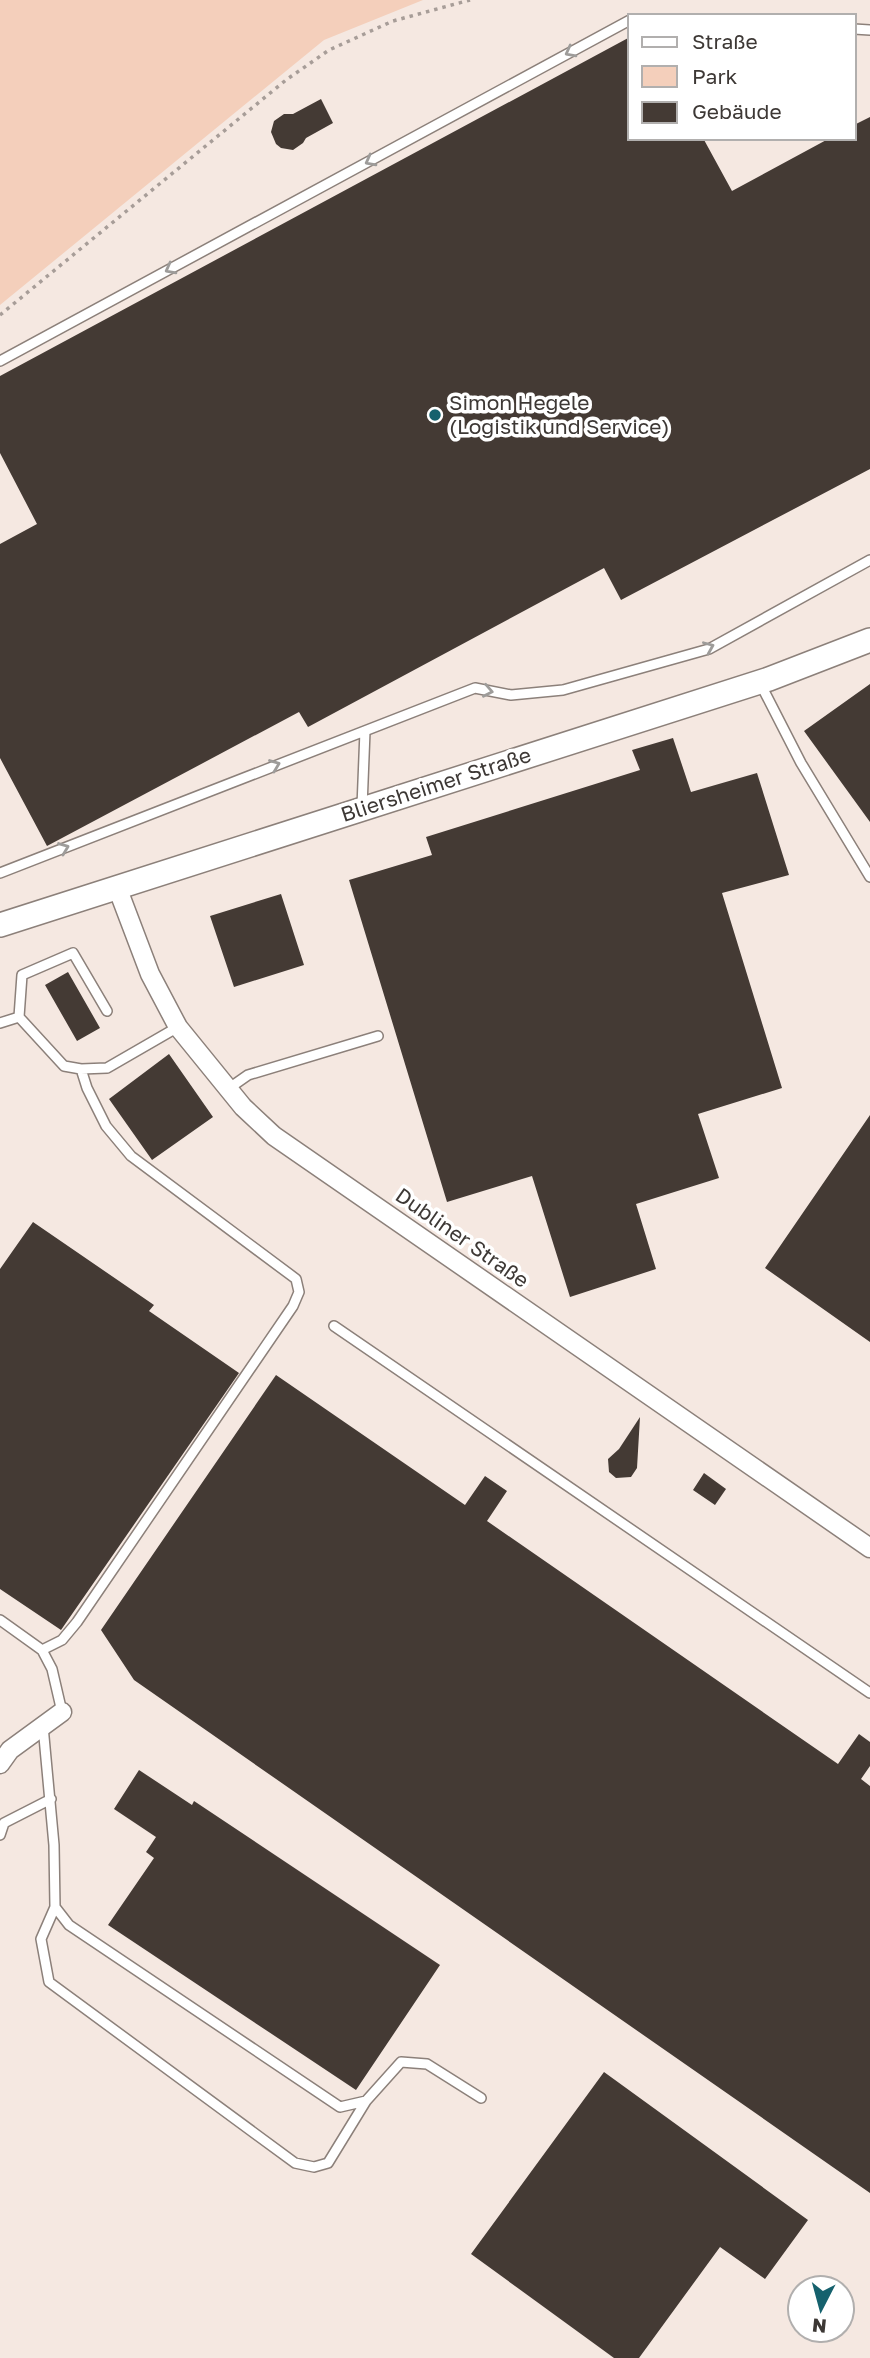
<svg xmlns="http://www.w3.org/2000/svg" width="870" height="2358" font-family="'Golos Text',sans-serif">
<rect width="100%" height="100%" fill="#f5e8e1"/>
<!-- green -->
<path fill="#f4cfbb" d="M0 0H423L324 40 0 305Z"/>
<!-- building -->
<path fill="#443a34" d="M630 37V138H703L732 191 830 138H854V125L870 117V469L621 600 604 568 308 727 299 712 47 846 0 758V544L37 524 0 453V376Z
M321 99 333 123 306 138 303 143 293 150 281 148 276 144 271 132 274 121 284 114H293Z
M870 684V822L804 731Z
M673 738 691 792 757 773 789 875 722 893 782 1088 698 1114 719 1178 636 1204 656 1269 570 1297 532 1176 447 1202 349 880 432 855 426 837 640 770 632 750Z
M281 894 304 965 234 987 210 916Z
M68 972 100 1028 77 1041 45 985Z
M169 1054 213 1117 152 1160 109 1099Z
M870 1115V1342L765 1268Z
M33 1222 154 1305 149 1311 239 1373 61 1630 0 1589V1269Z
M276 1375 465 1505 485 1476 507 1491 487 1521 838 1764 859 1734 870 1742V1766L861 1779 870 1786V2193L134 1680 101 1630Z
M640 1417 637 1468 631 1477 616 1478 609 1472 608 1459 619 1449Z
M704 1473 726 1489 715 1505 693 1490Z
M139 1770 192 1805 194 1801 440 1965 356 2090 108 1925 154 1858 146 1852 156 1837 114 1809Z
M604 2072 808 2220 765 2279 720 2247 639 2358H614L471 2254Z"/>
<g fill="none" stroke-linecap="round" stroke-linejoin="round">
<!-- service casing -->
<g stroke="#8c807a" stroke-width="12">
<path id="service" d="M854 29 870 30
M0 361 630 20
M760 683 801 763 870 877
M362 807 365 731
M0 873 475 688 511 695 563 690 709 649 870 560
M19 1017 22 975 73 953 107 1011
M0 1023 19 1017 64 1066 81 1069 107 1068 178 1027
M228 1089 248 1075 378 1036
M334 1326 870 1693
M0 1620 42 1650 52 1669 62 1712
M42 1650 62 1640 77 1622 293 1306 299 1292 296 1279 131 1156 106 1126 87 1088 81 1069
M43 1726 54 1845 55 1907 69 1925 340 2107 366 2101 401 2062 427 2064 481 2098
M0 1835 4 1823 51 1799
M55 1907 41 1939 49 1982 295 2163 314 2167 328 2163 366 2101"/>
</g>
<!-- minor casing -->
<g stroke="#8c807a" stroke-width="21">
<path id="minor" d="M117 887 150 974 178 1027 243 1107 274 1136 870 1548
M0 1764 10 1750 62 1712"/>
</g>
<!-- tertiary casing -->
<g stroke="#8c807a" stroke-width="26">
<path id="tertiary" d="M0 925 769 679 870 640"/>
</g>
<!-- path -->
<path stroke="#a79d98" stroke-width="3.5" stroke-dasharray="3.5 5" stroke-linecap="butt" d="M0 315 286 80 329 50 393 21 470 0"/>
<!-- service -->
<use href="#service" stroke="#fff" stroke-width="9"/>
<!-- minor -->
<use href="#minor" stroke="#fff" stroke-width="18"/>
<!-- tertiary -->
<use href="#tertiary" stroke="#fff" stroke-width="23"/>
</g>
<!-- one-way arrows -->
<defs><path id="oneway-chevron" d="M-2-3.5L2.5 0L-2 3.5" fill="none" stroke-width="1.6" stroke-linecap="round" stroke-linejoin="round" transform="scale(1.75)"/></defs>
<g stroke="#9e9c9a">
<use href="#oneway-chevron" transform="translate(570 52) rotate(152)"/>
<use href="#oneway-chevron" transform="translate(370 161) rotate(152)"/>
<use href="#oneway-chevron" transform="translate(170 269) rotate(152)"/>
<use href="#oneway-chevron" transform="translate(709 647) rotate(-23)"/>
<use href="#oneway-chevron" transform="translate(488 691) rotate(11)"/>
<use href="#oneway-chevron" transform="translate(275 765) rotate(-21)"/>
<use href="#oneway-chevron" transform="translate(64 848) rotate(-21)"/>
</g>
<!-- markers -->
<circle fill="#15616d" stroke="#fff" stroke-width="2.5" cx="435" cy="415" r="7"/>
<g text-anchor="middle" stroke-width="7" stroke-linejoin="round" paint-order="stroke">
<!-- poi labels -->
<g font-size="21" fill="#3d3835" stroke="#fff" text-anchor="start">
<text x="449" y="410">Simon Hegele<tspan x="449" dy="24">(Logistik und Service)</tspan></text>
</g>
<!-- street labels -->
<g font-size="21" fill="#3d3835" stroke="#fff">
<text transform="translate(436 785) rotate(-18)" y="7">Bliersheimer Straße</text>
<text transform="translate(462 1238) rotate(35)" y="7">Dubliner Straße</text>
</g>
</g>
<!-- legend -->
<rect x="628" y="14" width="228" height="126" fill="#ffffff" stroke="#b1afae" stroke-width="2"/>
<rect x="642" y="37" width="35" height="10" fill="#ffffff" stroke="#b1afae" stroke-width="2"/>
<text x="692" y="49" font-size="21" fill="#3d3835">Straße</text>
<rect x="642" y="66" width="35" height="21" fill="#f4cfbb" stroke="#b1afae" stroke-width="2"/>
<text x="692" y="84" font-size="21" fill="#3d3835">Park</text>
<rect x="642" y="102" width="35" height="21" fill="#443a34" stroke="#b1afae" stroke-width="2"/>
<text x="692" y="119" font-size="21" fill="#3d3835">Gebäude</text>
<!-- north arrow -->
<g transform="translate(821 2309) rotate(186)"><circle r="33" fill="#ffffff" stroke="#b1afae" stroke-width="2"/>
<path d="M0-5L12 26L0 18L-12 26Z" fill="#15616d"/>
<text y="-10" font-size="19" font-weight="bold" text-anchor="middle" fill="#3d3835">N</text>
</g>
</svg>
